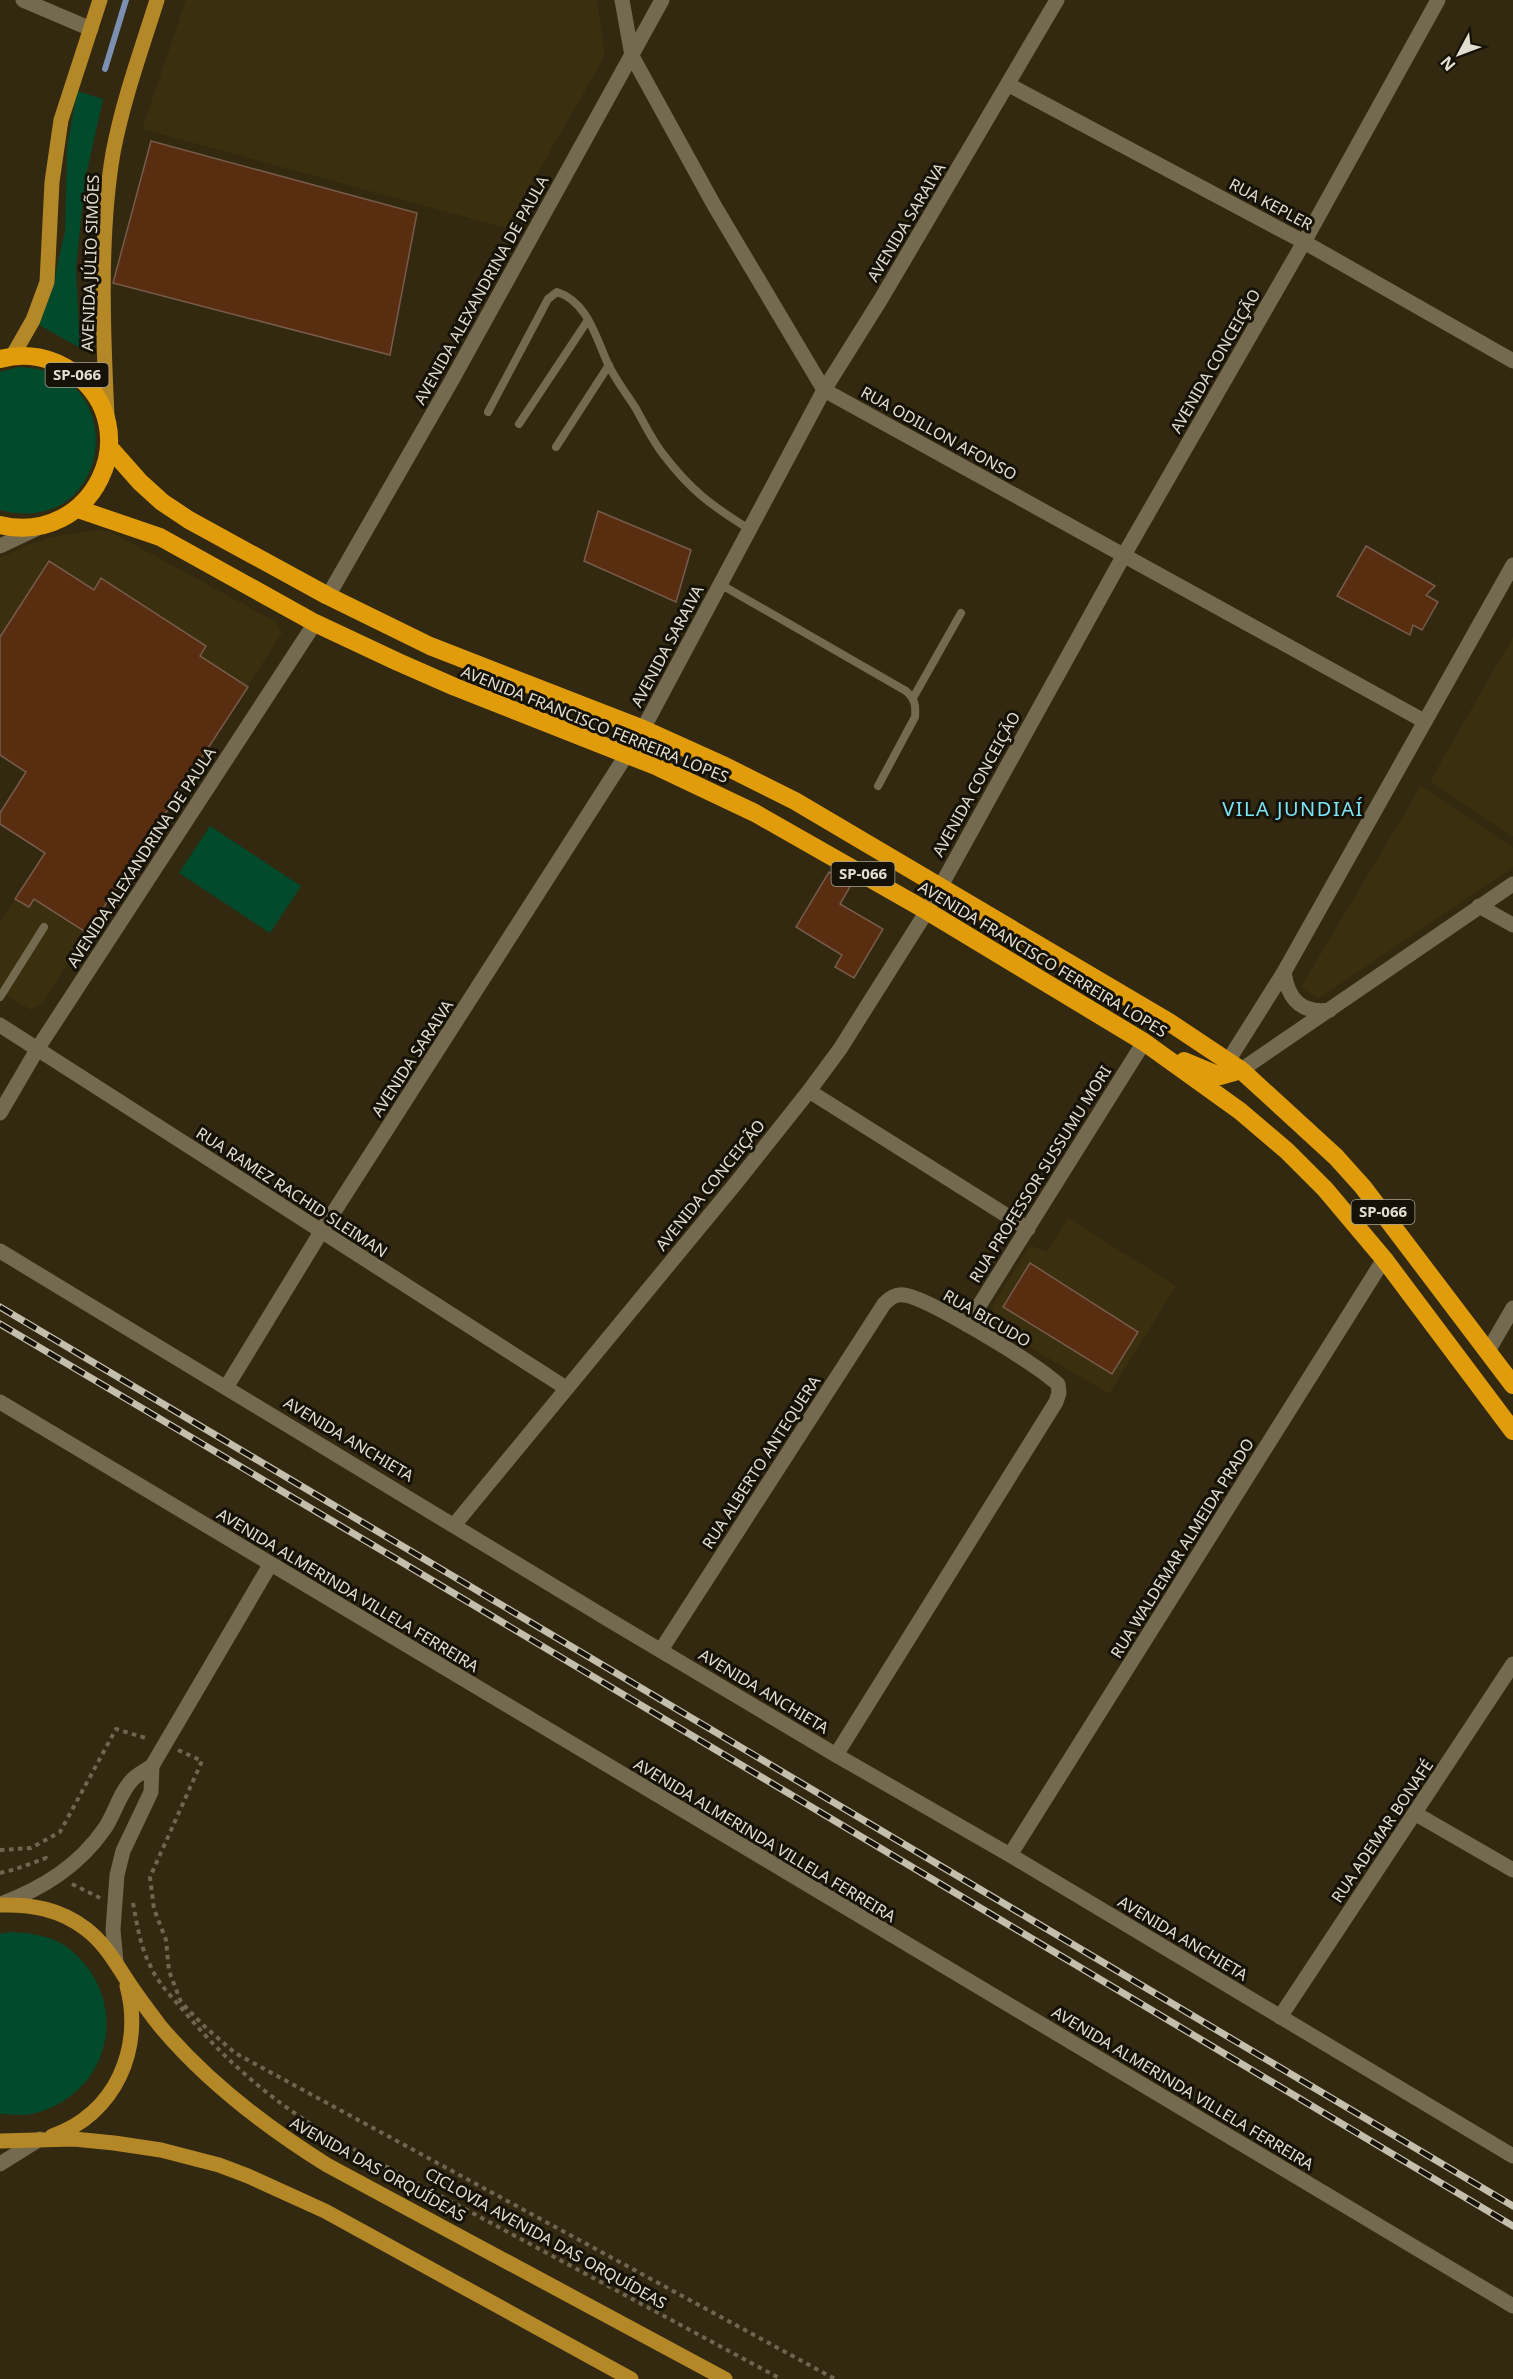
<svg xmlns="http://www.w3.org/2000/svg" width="1513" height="2379" font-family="'Noto Sans',sans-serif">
<rect width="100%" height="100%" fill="#322910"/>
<!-- built -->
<path fill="#3a2f0e" d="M186 0H597L605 56 506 228 142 129Z
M93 531H109L276 622 282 633 43 1002 31 1010 0 991V923L44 853 0 824V813L26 772 0 755V558L27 545 53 537Z
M1513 637V837L1430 781Z
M1421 786 1513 848V867L1318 999 1301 987Z
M1068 1218 1176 1286 1109 1394 996 1327 991 1308 1030 1245 1047 1252Z"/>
<!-- green -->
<path fill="#014a2b" d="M77 91 103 99 85 180 76 269 80 348 39 325 52 290 65 231 67 147Z
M19 367C26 368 35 368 42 370 131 392 105 538 0 510V372Z
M210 826 301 886 270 933 179 873Z
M10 1932C30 1933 50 1935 67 1947 133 1997 113 2095 32 2114 22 2116 10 2114 0 2114V1934Z"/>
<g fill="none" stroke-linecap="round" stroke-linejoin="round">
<!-- stream -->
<path stroke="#7c90b2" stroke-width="6" d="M105 69 126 0"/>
</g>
<!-- building -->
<path fill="#592d10" stroke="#765b4c" stroke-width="1.5" d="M151 141 417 213 390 355 113 283Z
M598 511 691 550 676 602 584 561Z
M1366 546 1435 586 1426 595 1438 602 1422 630 1413 625 1410 635 1337 596Z
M49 561 94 590 101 578 206 646 200 656 248 687 87 933 34 899 29 907 15 899 45 853 0 824V813L26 772 0 755V637Z
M829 872 851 885 840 904 883 929 854 978 835 967 842 955 796 927Z
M1030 1263 1138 1332 1112 1374 1003 1307Z"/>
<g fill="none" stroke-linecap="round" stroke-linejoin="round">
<!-- path -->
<path stroke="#6e6650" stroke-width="4" stroke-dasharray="4.5 4.5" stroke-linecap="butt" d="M178 1750 202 1761 150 1877 154 1909 166 1940 169 1971 181 2002 203 2025 235 2053 835 2379
M0 1850 31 1848 60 1832 116 1729 149 1739
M0 1873 16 1869 46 1858 49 1862
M72 1884 100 1898
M133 1903C137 1924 140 1946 150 1965 157 1982 171 1996 183 2010 228 2064 272 2101 333 2138L781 2379"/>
<!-- lane -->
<path stroke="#736a4f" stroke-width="8" d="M488 412 548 299 557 292C588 302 596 338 608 364 615 379 626 393 635 407 644 423 652 440 663 454 690 490 712 506 749 529
M519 424 588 320
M556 447 609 365
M720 584 906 691C915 699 916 705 915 717L878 786
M913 698 961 613
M0 997 44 927"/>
<!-- street -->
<path stroke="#736a4f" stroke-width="15" d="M23 0 91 29
M622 0 632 56 714 205 824 390 1424 721
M1009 85 1304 242 1513 361
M328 596 452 380 662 0
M1479 906 1513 925
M1284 972C1288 999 1301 1014 1330 1010
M0 1025 566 1388
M1228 1061 1284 972 1513 565
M1241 1070 1513 884
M809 1091 1028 1229
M0 1113 38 1048 315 623
M967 1325 1144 1042
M1488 1351 1513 1308
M227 1386 321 1232 643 729 824 390 881 299 1057 0
M0 1402 1513 2306
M455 1524 736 1183 809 1091 840 1049 927 911
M661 1650 884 1304C890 1298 895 1294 904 1295 927 1297 1033 1363 1053 1380L1058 1384 1059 1393 1056 1402 836 1755
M1416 1814 1513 1870
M1010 1855 1384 1259
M1 1904C43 1888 79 1866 105 1828 115 1813 120 1792 133 1779 138 1774 146 1770 152 1766L270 1565
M116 1962 113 1930 117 1875 123 1851 151 1792 152 1766
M1280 2017 1513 1664
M0 2164 40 2139"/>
<!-- secondary -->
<path stroke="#736a4f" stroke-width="15" d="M0 546 38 528
M927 911 1124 555 1304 242 1438 0
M0 1251 611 1621 836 1755 1010 1855 1513 2156"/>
<!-- primary -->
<path stroke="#b58827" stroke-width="15" d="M13 355 33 320 47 282 52 182 61 120 100 0
M107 416C103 333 99 235 113 153 123 100 141 51 157 0
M0 1905C31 1904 60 1909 86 1929 102 1941 112 1957 123 1974 134 1992 147 2009 160 2026 207 2082 266 2127 327 2165L725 2379
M52 2136C115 2115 144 2048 127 1986
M0 2141 74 2139 114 2143 161 2150 219 2165 248 2176 325 2211 631 2379"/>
<!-- highway -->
<path stroke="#e19c0c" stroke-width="18" d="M0 359C26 352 52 357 74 373 150 430 92 547 0 525
M109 447 140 482 162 502 189 520 328 596 430 646 643 729 725 766 795 801 1169 1022 1241 1070 1336 1157 1363 1187 1513 1385
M78 509 160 537 315 623 398 662 455 687 658 767 755 813 927 911 1144 1042 1240 1111 1287 1151 1325 1189 1384 1259 1513 1431
M1184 1061 1220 1076 1241 1070"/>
<!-- rail casing -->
<g stroke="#c4bead" stroke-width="7">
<path id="rail" d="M0 1307 1513 2206
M0 1324 398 1560 1513 2226"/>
</g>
<!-- rail -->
<use href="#rail" stroke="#161208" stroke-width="4.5" stroke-dasharray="14" stroke-linecap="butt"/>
</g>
<g text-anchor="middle" stroke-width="6" stroke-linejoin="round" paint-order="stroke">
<!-- shield labels -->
<g fill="#161208" stroke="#a6a193" stroke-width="1.5">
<rect x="45.5" y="363" width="63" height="24" rx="4.5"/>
<rect x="831.5" y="862" width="63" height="24" rx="4.5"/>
<rect x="1351.5" y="1200" width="63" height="24" rx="4.5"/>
</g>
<g font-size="15" font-weight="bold" fill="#e3decf">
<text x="77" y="380">SP-066</text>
<text x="863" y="879">SP-066</text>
<text x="1383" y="1217">SP-066</text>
</g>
<!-- street labels -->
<g font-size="16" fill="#e3decf" stroke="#161208">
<text transform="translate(1271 204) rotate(28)" y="6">RUA KEPLER</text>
<text transform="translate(906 222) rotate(-59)" y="6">AVENIDA SARAIVA</text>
<text transform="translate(90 263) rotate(-88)" y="6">AVENIDA JÚLIO SIMÕES</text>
<text transform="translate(481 290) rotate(-61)" y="6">AVENIDA ALEXANDRINA DE PAULA</text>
<text transform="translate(1215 361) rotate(-60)" y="6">AVENIDA CONCEIÇÃO</text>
<text transform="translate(939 433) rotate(29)" y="6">RUA ODILLON AFONSO</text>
<text transform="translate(667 646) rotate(-62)" y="6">AVENIDA SARAIVA</text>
<text transform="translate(595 724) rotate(22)" y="6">AVENIDA FRANCISCO FERREIRA LOPES</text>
<text transform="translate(976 784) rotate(-61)" y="6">AVENIDA CONCEIÇÃO</text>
<text transform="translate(141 857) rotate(-57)" y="6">AVENIDA ALEXANDRINA DE PAULA</text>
<text transform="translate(1043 959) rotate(31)" y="6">AVENIDA FRANCISCO FERREIRA LOPES</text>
<text transform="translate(412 1058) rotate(-57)" y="6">AVENIDA SARAIVA</text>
<text transform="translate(1040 1174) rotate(-58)" y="6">RUA PROFESSOR SUSSUMU MORI</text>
<text transform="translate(710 1185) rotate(-51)" y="6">AVENIDA CONCEIÇÃO</text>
<text transform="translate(292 1192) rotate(33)" y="6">RUA RAMEZ RACHID SLEIMAN</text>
<text transform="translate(987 1318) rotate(30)" y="6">RUA BICUDO</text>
<text transform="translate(349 1439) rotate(31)" y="6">AVENIDA ANCHIETA</text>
<text transform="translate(761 1462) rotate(-57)" y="6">RUA ALBERTO ANTEQUERA</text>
<text transform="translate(1182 1548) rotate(-58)" y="6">RUA WALDEMAR ALMEIDA PRADO</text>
<text transform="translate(348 1590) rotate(31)" y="6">AVENIDA ALMERINDA VILLELA FERREIRA</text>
<text transform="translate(764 1691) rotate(31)" y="6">AVENIDA ANCHIETA</text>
<text transform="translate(1382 1831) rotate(-56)" y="6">RUA ADEMAR BONAFÉ</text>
<text transform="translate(765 1840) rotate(31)" y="6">AVENIDA ALMERINDA VILLELA FERREIRA</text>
<text transform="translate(1183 1938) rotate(31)" y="6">AVENIDA ANCHIETA</text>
<text transform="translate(1183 2088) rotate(31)" y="6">AVENIDA ALMERINDA VILLELA FERREIRA</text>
<text transform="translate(378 2169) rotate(29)" y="6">AVENIDA DAS ORQUÍDEAS</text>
<text transform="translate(546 2238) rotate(29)" y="6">CICLOVIA AVENIDA DAS ORQUÍDEAS</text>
</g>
<!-- quarter labels -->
<g font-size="20" letter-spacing="1.5" fill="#7ae3f4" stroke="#161208">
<text x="1293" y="816">VILA JUNDIAÍ</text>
</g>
</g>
<!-- north arrow -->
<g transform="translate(1459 54) rotate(229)" stroke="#161208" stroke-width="4.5" paint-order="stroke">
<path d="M0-4.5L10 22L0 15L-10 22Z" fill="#e3decf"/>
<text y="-9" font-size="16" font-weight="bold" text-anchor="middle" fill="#e3decf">N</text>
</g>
</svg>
